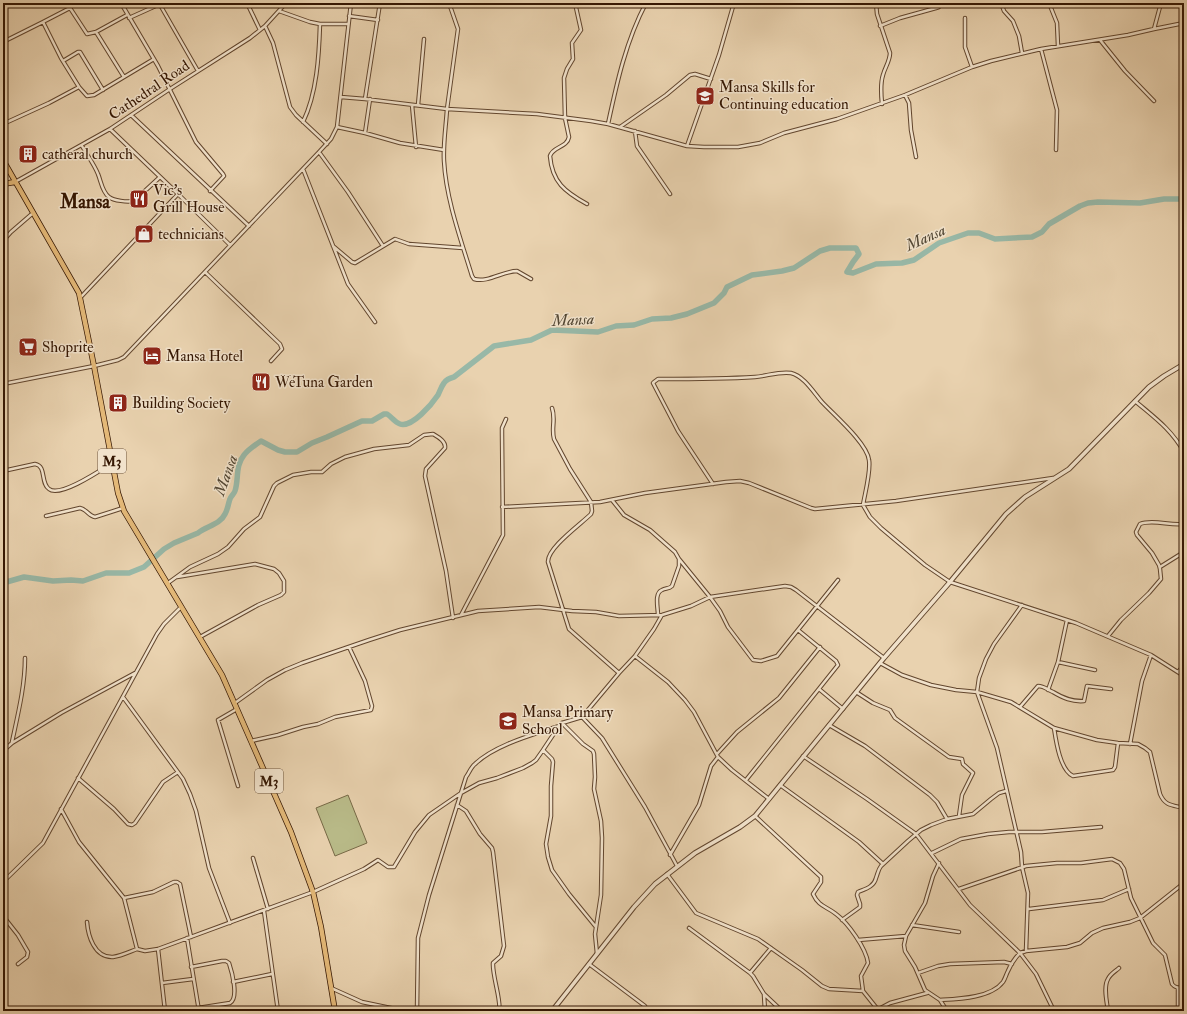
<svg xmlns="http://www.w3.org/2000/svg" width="1187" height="1014" font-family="'IM FELL Double Pica',serif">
<rect width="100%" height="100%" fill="#e9d2af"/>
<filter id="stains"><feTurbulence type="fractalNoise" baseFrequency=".005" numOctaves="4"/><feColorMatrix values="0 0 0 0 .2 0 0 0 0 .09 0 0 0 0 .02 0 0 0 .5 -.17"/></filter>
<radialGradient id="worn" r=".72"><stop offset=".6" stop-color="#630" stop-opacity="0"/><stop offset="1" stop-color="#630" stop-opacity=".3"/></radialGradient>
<!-- green -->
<path fill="#b9bb89" stroke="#776946" d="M348 795 367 843 335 856 316 808Z"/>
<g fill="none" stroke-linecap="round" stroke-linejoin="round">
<!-- river -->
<path stroke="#98b8a7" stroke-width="5.5" d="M3 583 24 577 53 581 71 580 83 581 106 573H129L144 567 164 549 174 543 198 533C206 526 220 525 225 514 228 509 228 504 230 499 231 496 234 494 235 491 239 479 235 466 244 455 248 450 255 445 261 441L278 450 285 452H297L312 443 327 437 362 421H372L384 414H387C392 417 394 422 400 424 412 428 432 404 438 395 440 391 441 387 444 383 446 380 450 378 454 377L494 346 531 340 552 330 598 332 616 326 634 325 652 319 671 318 687 314 714 303 724 293 727 287 752 275 782 271 794 268 820 251 830 248H856L859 254 853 262 847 272 853 273 876 264 902 263 914 260 939 243 968 233H979L995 239 1032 237 1042 232 1049 224 1080 206 1088 203 1098 202 1140 203 1164 199H1184"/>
<!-- minor casing -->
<g stroke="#62462e" stroke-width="4.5">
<path id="minor" d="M121 3 158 66 196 142 223 174 224 176 210 191
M159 3 198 71
M247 3 260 30
M575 3 581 30 572 43 573 59 567 69 564 78 565 118 569 137C567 148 553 146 550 156 552 182 565 192 587 204
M876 3 877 14 890 53C890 61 885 67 883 75 880 84 881 94 882 104
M1001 3 1004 11 1013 21 1019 36 1022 53
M1049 3 1057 23 1058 46
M279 11 310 22 320 24H348
M349 16 378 20
M129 18 160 4
M965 18V47L972 67
M43 22 70 8 87 34 96 32 127 15
M265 26 273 43 290 107 296 115 327 144
M880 26 900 18 936 8 939 7 940 3
M1154 29 1184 23
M96 32 124 77
M1100 40 1125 71 1154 101
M3 42 43 22 61 58 79 87
M1041 49 1057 110 1056 150
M63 61 78 52H80L103 90
M905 95 909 103 911 130 916 157
M341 97 365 99 447 109 458 29 449 3
M365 99 380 3
M412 105 416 147
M418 105 424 39
M131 115 249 226
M303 122C317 93 319 56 320 24
M3 124 49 103 79 87 87 96 94 95 154 59
M608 124C617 82 626 41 646 3
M337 127 365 133 400 143 444 150
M620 127 666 95 690 75 695 74 711 79
M635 131 637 146 670 194
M365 133 370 99
M82 146C87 155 94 164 98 174 101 181 102 192 109 197 114 201 127 202 134 201L160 177
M687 146 719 55 734 3
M319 152 348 192 383 246
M303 169 348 284 375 322
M15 182 110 129 170 89 250 38 265 26 286 3
M178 194 230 245
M3 241 11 232 33 213
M333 246 352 262 355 263 395 239 409 244 463 248
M205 272 280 344 282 349 271 361
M531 279 517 271C503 271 488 283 474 279L472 276C461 240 446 199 444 161 443 144 446 126 447 109L537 114 591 121 608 124 687 146 704 147H738L760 143 784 133 837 119 905 95 972 67 991 61 1041 49 1128 35 1154 29 1161 3
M80 298 178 194 110 129
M3 384 94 366 118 360 124 357 319 152 331 139 337 127 351 3
M1135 401C1155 418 1171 429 1184 452
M552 408C556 419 551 428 554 439L570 469 591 502 592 511 591 514C581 524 547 548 548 562L569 629 619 673
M3 471 35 464C47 466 40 483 49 489 60 498 101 470 112 463
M713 484 678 431 653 383 654 382 658 379C691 379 723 379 755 377 767 376 780 371 791 373 804 376 814 393 822 402 834 415 867 443 869 460 871 471 865 493 863 505L870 517 881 528 925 565 950 582 1076 623 1151 655 1184 676
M612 500 624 515 650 530 675 552 679 559V566L672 586C669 589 666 588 662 590 654 593 658 608 658 615
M502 507 600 502 645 493 726 482 740 481 749 483 811 508 815 509 896 501 1053 478
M46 516 80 508C86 509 89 516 95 517L123 508
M679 559 710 597 720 611 728 627 753 660 761 661 777 656 838 580
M1160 567 1184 552
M177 577 255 564 274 569 279 573 284 581V592L281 595 258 605 200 637
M168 583 190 567 218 554 228 547 244 529 260 517 274 486 277 483 293 475 311 472H322L331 464 345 457 374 449 409 445 424 435 433 434C438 437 446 441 445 448L426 469 425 476 446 571 453 618
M1022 605 994 644 986 659 979 678 977 692 997 748 1021 852 1022 867 1028 893 1026 951
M461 615 503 535 502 434V428L506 419
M1108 636 1121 620 1149 593 1161 579 1160 569 1159 565 1152 553 1137 535 1136 532 1140 524C1153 519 1170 526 1184 524
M635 656 668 682 685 700 694 712 718 757 732 770 769 799
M1058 662 1095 670
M880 663 902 675 931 685 956 690 977 692 1011 702 1054 728 1097 740 1118 743 1138 744 1145 748 1150 752 1160 794C1165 806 1172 805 1184 808
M1178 672 1184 665
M819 689 843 709
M1048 690 1058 662 1067 620
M856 692 873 703 890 710 895 718 949 757 962 759 963 764 973 773 962 795 959 816
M123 697 183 779 190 794 196 811 209 868 230 923
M235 703 267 680 285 670 302 663 369 640 400 630 478 611 539 607 572 611 596 612 619 616 662 615 691 606 710 597 785 586 791 587 796 590 884 658
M1020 707 1038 686C1044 686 1048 690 1053 692 1063 698 1072 702 1084 701L1087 686 1111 689
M237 709 218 720 238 786
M582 717 602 738 645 807 677 866
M562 723 583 744 593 751 594 754 595 777 594 789 601 821 602 838 601 895 595 934 597 954
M829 725 865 746 930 795 937 802 947 819
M1054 728C1056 741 1060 770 1073 776L1113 770 1115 767 1118 743
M251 741 278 735 303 727 318 724 335 717 371 710 372 706 365 681 349 647
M12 742C18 714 25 686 25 658
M1130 744 1142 681 1151 655
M543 750 552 759 553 762 551 786V816L546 844 548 857 552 870 569 894 596 927
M3 751 12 743 61 713 135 673
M717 754 737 732 779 698 820 647
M803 756 867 799 916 834 970 905 1020 953 1026 951 1067 947 1080 943 1092 933 1103 928 1130 922 1140 918 1184 883
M78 778 114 809 128 824 132 825 135 823 163 782 178 772
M746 780 838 665 836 661 798 630
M780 785 859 842 883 864
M457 805 466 811 480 834 492 848 493 852 504 946 501 956 493 963C492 975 502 1003 499 1011
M61 809 79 842 124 898 137 949 145 951 158 949 313 892 364 869 378 860 388 867H394L415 832 429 815 461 793 479 783 497 778 523 768 532 763 536 760 543 750 559 726 562 723 582 717 619 673 635 656 654 629 662 615
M755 816 821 877V882L813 894C819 907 826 906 836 914 848 923 866 948 868 963L861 976 863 991 879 1011
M932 853 961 839 988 834 1009 832H1042L1101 827
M670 855 699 805 711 766 718 757
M253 858 268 909
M939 863 933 876 925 903 906 936 904 945 905 951 915 967 925 990 940 1000 947 1011
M667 874 696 913 758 939 802 970 822 986 829 989 863 991
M3 882 43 843 157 634 164 624 181 607
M959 889 1026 866 1057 863H1081L1112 859 1120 863 1124 869 1131 898 1153 943 1165 955 1172 984C1175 988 1179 988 1184 988
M124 898 153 892 174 882H177L180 884 191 937
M1029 909 1103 900 1129 889
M264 911 278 1011
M3 916 18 935 28 952 27 957 18 964
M842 920 860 907V904L857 895 858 892C865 889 874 887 876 878 878 873 878 870 881 866L908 841 921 830 931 825 947 819 973 814 991 799 999 793 1006 791
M87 922C88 935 94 958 113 957 121 956 129 952 137 949
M912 925 959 932
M689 928 750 973
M187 938 199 1011
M858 940 906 936
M771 948 750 973 753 976 764 994 782 1011
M158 949 165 1011
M589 964 645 1006 647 1011
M918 973 938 966 950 964 1004 962 1012 964
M233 982 272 974
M162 983 193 979
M331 988 362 1002 405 1011
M764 995 765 1011
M940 1000C958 999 991 998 1003 982 1005 979 1006 975 1008 971 1011 964 1015 958 1020 953L1036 974 1054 1011
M165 1011 198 1008 230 1003C239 998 232 972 229 963L226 961H222L191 967
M417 1011 418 938 429 895 466 777C469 773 471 767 475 764 495 745 532 735 559 726
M875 1011 890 1003 927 993
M1108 1011C1107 1002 1103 987 1108 979 1110 974 1116 971 1119 968
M1178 1011V988"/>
</g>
<!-- tertiary casing -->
<g stroke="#62462e" stroke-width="5.5">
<path id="tertiary" d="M552 1011 634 907 655 884 695 853 740 827 755 816 884 658 950 582 1006 514 1025 497 1069 469 1149 387 1164 376 1184 364"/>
</g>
<!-- primary casing -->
<g stroke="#351703" stroke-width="6">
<path id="primary" d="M3 160 79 293 94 366 118 493 124 511 222 675 291 832 313 892 321 927 335 1011
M3 184 15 182"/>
</g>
<!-- minor -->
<use href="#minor" stroke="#f1e2cb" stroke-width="2.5"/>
<!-- tertiary -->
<use href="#tertiary" stroke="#f1e2cb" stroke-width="3.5"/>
<!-- primary -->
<use href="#primary" stroke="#e4b978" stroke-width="4.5"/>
</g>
<!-- icons -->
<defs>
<g id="school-square" transform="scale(1)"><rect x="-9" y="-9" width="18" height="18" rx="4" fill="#8f2418" stroke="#f1e2cb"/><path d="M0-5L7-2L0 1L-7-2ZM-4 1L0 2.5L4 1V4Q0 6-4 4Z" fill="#fff"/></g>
<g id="building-square" transform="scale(1)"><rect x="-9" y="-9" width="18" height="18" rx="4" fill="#8f2418" stroke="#f1e2cb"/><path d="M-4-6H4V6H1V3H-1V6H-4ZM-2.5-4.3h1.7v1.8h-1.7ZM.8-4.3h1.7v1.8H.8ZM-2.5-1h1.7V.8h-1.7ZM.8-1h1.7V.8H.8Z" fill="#fff"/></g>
<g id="restaurant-square" transform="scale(1)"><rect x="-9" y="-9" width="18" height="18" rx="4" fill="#8f2418" stroke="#f1e2cb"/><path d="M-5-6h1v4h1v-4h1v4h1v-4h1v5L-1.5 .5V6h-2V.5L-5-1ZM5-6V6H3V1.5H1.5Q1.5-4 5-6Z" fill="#fff"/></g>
<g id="shop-square" transform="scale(1)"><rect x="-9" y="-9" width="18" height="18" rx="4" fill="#8f2418" stroke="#f1e2cb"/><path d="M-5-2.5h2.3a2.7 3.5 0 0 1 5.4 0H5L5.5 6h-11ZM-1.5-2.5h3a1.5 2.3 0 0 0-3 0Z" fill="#fff"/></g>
<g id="supermarket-square" transform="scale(1)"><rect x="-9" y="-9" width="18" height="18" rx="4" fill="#8f2418" stroke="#f1e2cb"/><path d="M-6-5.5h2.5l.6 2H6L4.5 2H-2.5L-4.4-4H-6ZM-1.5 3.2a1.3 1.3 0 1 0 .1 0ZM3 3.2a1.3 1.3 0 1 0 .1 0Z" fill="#fff"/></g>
<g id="hotel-square" transform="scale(1)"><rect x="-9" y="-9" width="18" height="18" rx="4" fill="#8f2418" stroke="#f1e2cb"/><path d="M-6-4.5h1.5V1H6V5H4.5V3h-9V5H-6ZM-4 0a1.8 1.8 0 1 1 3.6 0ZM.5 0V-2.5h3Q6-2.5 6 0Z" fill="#fff"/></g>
</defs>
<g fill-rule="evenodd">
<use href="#school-square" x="705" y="96"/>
<use href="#building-square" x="28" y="154"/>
<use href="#restaurant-square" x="139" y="199"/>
<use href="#shop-square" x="144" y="234"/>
<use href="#supermarket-square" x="28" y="347"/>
<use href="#hotel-square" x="152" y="356"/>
<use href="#restaurant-square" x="261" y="382"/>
<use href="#building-square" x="118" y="403"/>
<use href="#school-square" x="508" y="721"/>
</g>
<g text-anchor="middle" stroke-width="3" stroke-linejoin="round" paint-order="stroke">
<!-- shield labels -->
<g fill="#f1e2cb" stroke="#6d543f" stroke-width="1">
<rect x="98" y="449" width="28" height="24" rx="3"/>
<rect x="255" y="769" width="28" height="24" rx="3"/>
</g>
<g font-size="14" font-weight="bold" fill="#351703">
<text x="112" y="466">M3</text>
<text x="269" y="786">M3</text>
</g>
<!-- poi labels -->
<g font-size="15" fill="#351703" stroke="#f1e2cb" text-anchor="start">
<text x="719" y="92">Mansa Skills for<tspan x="719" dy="17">Continuing education</tspan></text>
<text x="42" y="159">catheral church</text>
<text x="153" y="195">Vic's<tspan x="153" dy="17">Grill House</tspan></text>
<text x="158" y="239">technicians</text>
<text x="42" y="352">Shoprite</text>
<text x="166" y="361">Mansa Hotel</text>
<text x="275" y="387">WeTuna Garden</text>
<text x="132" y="408">Building Society</text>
<text x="522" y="717">Mansa Primary<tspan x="522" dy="17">School</tspan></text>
</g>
<!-- street labels -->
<g font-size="15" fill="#351703" stroke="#f1e2cb">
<text transform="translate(149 90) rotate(-34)" y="5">Cathedral Road</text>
</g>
<!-- water labels -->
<g font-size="16" font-style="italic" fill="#534734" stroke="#f1e2cb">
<text transform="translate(925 237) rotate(-25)" y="6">Mansa</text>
<text transform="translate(573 319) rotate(-3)" y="6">Mansa</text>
<text transform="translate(225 475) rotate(-70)" y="6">Mansa</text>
</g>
<!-- district labels -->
<g font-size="19" font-weight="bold" fill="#351703" stroke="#f1e2cb">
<text x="85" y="208">Mansa</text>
</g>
</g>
<!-- margin -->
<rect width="1187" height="1014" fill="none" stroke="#e9d2af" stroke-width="16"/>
<rect x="4" y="4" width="1179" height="1006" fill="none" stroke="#351703" stroke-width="2"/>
<rect x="8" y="8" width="1171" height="998" fill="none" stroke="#351703"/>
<rect width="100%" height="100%" filter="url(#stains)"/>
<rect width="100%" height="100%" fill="url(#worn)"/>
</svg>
